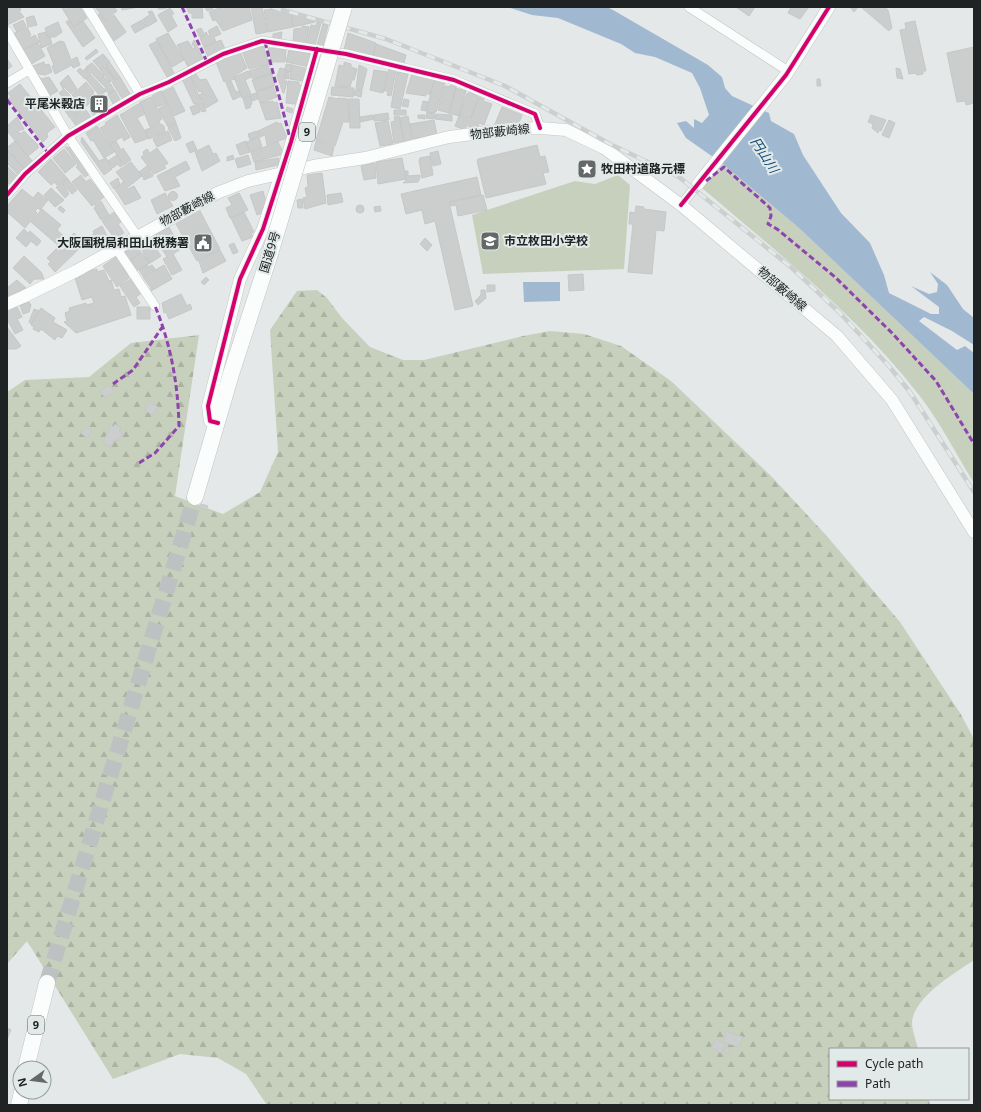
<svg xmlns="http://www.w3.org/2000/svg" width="981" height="1112" font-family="'Noto Sans','Noto Sans JP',sans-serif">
<defs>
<pattern id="forest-firs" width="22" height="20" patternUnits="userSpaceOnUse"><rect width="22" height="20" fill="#c7d0bd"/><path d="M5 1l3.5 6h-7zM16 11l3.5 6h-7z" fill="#abb2a2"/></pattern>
</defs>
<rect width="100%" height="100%" fill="#e4e8e8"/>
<!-- forest -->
<path fill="url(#forest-firs)" d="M317 290 327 298 342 318 370 347 403 360H424L523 336 550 331 584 334 621 346 671 381 771 476 825 534 900 622 960 713 974 739V960C955 973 914 997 912 1022 912 1031 916 1040 918 1049H830V1099H929L930 1105H267L246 1074 218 1058 180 1054 113 1079 27 941 7 964V392L25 380 89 377 131 343 199 335 175 496 223 514 260 492 278 452 270 330 297 291Z"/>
<!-- green -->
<path fill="#c7d0bd" d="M723 164 799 228 974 394V483C956 454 940 422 919 395 857 315 778 253 702 188Z
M618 175 630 185 624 269 483 274 472 215 575 181 595 184Z"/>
<!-- water -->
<path fill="#a1b9d0" d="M507 7H607L613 10 708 65 722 77 725 88 732 96 769 113 771 121 794 134 803 155 841 213 870 243 884 275 889 293 931 314H939V307L911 286 929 294 937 292 938 284 930 272 947 285 963 309 974 318V345L952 331 924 317 919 321 957 350 965 346 974 353V394L799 228 723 164 686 138 677 123 686 121 694 128V119L702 123 709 115 700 88 692 73 655 57 635 53 621 44 558 18 532 15Z
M523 282H560V301L524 302Z"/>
<!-- building -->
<path fill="#cbcecd" stroke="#c5c8c7" d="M7 7H20L21 10 19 11 24 17 7 25Z
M64 7H80L87 18 74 27 62 8Z
M95 7H114L117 11 105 20Z
M121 7H139L122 10Z
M159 7H169L163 9H158Z
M186 7H202L203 18H192V13H189Z
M205 7H212L213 9 207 11Z
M249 7 252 20 223 31 216 20 213 21 209 12 222 7Z
M251 7H262L267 32 256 34Z
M736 7H755L749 16Z
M791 7H809L800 19 788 13Z
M850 7H858L854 12Z
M861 7H884L888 10 892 28 889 31Z
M170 8 174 14 171 15 177 26 168 32 158 15Z
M278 9 279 13 291 12 293 27 268 32 264 10Z
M152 11 157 21 147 27 143 19 150 15 148 12Z
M291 12 314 19 315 22 293 27Z
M100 14 105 21 114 15 126 32 114 41 96 16Z
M32 16H34L37 25 28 27 26 18Z
M23 20 26 26 17 32 13 25Z
M69 20 74 27 83 21 95 38 83 47 66 22Z
M142 20 146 27 135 33 131 26Z
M915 21 926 71H923V74L917 75 916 73 909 74 900 30 906 29 905 23Z
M58 22 62 32 55 37H48L45 28Z
M317 22 321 23 315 45 307 43 311 25 316 26Z
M323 24 328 25 323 46 317 45Z
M217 26 221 34 214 37 216 42 204 47 200 38 205 35 206 32 208 36 210 35 208 31Z
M302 26 309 27 306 43 293 42 294 29 302 28Z
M27 27 31 35 29 36 30 38 35 35 39 42 22 50 13 34Z
M201 28 205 35 200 37 196 30Z
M46 32 47 38 50 37 52 44 41 48 38 34Z
M282 32 281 40 273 39V34Z
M168 33 184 60 172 67 156 39Z
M348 33 376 43 373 57 344 50Z
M194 40 203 59 188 67 177 45 188 41 193 49 195 48 192 44Z
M221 40 225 49 208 57 204 47Z
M60 41 64 42 71 60 77 57 80 65 73 68 72 65 55 74 52 66 54 65 47 48Z
M157 41 174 73 167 77 149 45Z
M38 43 45 56 28 66 21 51Z
M376 44 406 55 404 63 373 57Z
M263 45 269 64 249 69 242 51Z
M974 47V103L966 105 965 101 957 102 947 53Z
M268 48 286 50 285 62H272Z
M96 49 98 52 87 60 85 58Z
M289 50 316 55 315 68 286 62Z
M240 52 247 68 234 76 235 79 224 82 216 62Z
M103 54 110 62 100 69 93 61Z
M7 59 12 66 7 70Z
M44 62 45 65 49 64 52 72 45 75 39 74 33 76 30 67Z
M344 62 351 64V67L357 69 354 80H352L350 87 335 86 339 65 344 66Z
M92 63 104 76 99 81 86 67Z
M110 63 120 77 116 79 106 66Z
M286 64 292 65 291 72 285 71Z
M268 65 271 74 254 79 251 77 249 71Z
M292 65 309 69V82L290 79Z
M359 65 367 69 362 90 356 89Z
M106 66 115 79V80L105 67Z
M104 67 114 79 110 82 100 70Z
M80 68 83 71 86 68 91 74 85 79 77 71Z
M280 68 285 69V81H287L284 93H283L277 76Z
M389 68 396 70 391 96 387 95 388 91H384Z
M896 68 900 69 903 79 897 78Z
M374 70 387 72 383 93 370 90Z
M248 71 251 77 245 80 251 94 242 98 234 77Z
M286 72H289V79L285 78Z
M397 72 408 74 400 109 391 107Z
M196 74 200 80 206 79 218 101 206 108 199 95 202 94 201 91 199 92 191 77Z
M272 74 275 85 256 91 252 80Z
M412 74 435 79 430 95 426 93V96L406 93Z
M68 75 77 89 71 94 64 87 63 89 60 83Z
M91 75 106 91 100 96 86 79Z
M190 75 201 101 198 103 194 104 182 79Z
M39 76 41 79 49 77 58 91 45 98 34 79Z
M104 77 110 83 105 87 99 81Z
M120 77 130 94 123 100 112 82Z
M435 79 445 82 436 112 433 113 426 111Z
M817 79H820L821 86H817Z
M231 81 236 92 239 91 241 96 233 100 226 83Z
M288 81 299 82V85L305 86 303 105 286 103Z
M86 82 94 91 93 93V96L90 99 92 101 85 107 83 105 82 106 72 95Z
M20 84 55 127 48 132 47 135 48 137 43 142 8 99 11 97 8 93Z
M111 84 114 90 108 93 105 88Z
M450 85 456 87 449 113 438 110 445 86 450 87Z
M273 86 277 97 260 103 256 92Z
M173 87 185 111 174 116 162 92Z
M332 87 354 88 353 97 331 95Z
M456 88 466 91 459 116 449 113Z
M64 89 74 100 69 104 59 93Z
M115 90 120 100 113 104 108 94Z
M355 90 362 91 361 97 354 95Z
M161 91 167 103 157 107 152 96Z
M470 92 479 97 470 119 459 115 467 94Z
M256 93 258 99 252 101 250 95Z
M99 95 106 108 99 112 91 99Z
M250 96 252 104 250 105 251 107 246 109 243 98Z
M151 97 162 119 159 121 160 123 150 127 140 102Z
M329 97 338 99V98L348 99 349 122H343L335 146 316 140Z
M479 97 484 99 483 101 492 104 484 125 479 123 478 127 474 128 468 126Z
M349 99H359L360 128H350Z
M404 99 409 100 408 107 402 106Z
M75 100 79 106 74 109 78 113 70 118 63 108Z
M273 101V103L277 102 281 118 266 120 260 103Z
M423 101 428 102 426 111 421 110Z
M202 102 206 111 202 112 198 104Z
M140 103 145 114 137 118 149 138 135 143 120 115Z
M167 104 176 122 168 127 158 109Z
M198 104 200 112 193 115 190 107Z
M79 106 80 108 83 106 91 117 77 127 71 119 78 114 75 109Z
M94 107 98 114 94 116 90 110Z
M287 107 293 109 292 113 286 111Z
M502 107 522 115 519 123 501 124 500 126 495 124Z
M394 110H406V115H394Z
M427 112 435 114 434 119 426 118Z
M388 113 389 120 374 121V115Z
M436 114 452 115V121L435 119Z
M117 115 130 137 124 141 122 137 110 144 100 128 106 125 105 123Z
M373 115 374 119 360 122V117Z
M418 115H425V119L418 118Z
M871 115 886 120 881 131 879 130 878 133 872 128 873 124 868 122Z
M399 116 404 141 394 143 391 122 395 121 394 117Z
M408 116 412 139 404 141 400 118Z
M459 116 469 120 465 130 455 126Z
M17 117 24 129 18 131 20 134 24 131 38 145V148L28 156 7 131V126Z
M434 120 437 135 413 139 410 124Z
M889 120 895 123 889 138 882 135Z
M388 121 393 144 380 146 375 123Z
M277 122 278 124 281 123 287 138 267 145 265 135 260 137 258 131Z
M176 123 181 138 175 141 168 128Z
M161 124 164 126 165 132 149 139 145 130Z
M97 126 114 152 104 158 93 140 91 141 86 133Z
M168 131 172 140 157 147 153 139Z
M257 131 259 137 250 140 248 134Z
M82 137 99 161 106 158 112 169 104 175 81 142Z
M259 137 262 147 250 152 247 142Z
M15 141 34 163 26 170 12 155V152L8 147Z
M116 141 121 150 123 148 131 160 124 165 110 145Z
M193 141 197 150 190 153 186 144Z
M246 141 250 152 240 155 236 145Z
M316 141 334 147 332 156 314 150Z
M278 142 284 154 254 162 251 152Z
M209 145 213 154 216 153 220 161 202 171 195 152Z
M537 145 540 157 545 156 549 172 543 173 546 184 486 198 477 161 478 159Z
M65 147 71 148 86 168 84 169 88 175 85 177 76 167 78 165Z
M157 148 168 163 164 166 166 168 154 174 141 157 144 155 143 152 147 149 150 153Z
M8 149 25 170 19 176 7 163Z
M64 149 76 164 65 173 53 158Z
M438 151 441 164 433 166 430 153Z
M117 155 123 165 120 167 118 164 113 168 108 161Z
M233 155 234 159 227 161V157Z
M248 155 251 164 238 168 235 159Z
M430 156 433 175 422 178 419 160 420 158Z
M279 158 278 165 256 170 255 162Z
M402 158 406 179 378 184 376 162Z
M51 159 67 178 57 185 55 182 51 185 38 172Z
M186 161 190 169 175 177 180 186 165 191 157 176Z
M131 162 142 176 128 187 116 172Z
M375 163 376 178 364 180 361 166Z
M7 166 19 178 11 186 7 182Z
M147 166 151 172 143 177 139 172Z
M405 171H408V176L420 175V178L418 182 403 183 406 180Z
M152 173 153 176 144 180 143 178Z
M322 173 326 203 305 209 303 198 307 197 305 188 308 187 307 175Z
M81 175 86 182 90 179 104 197 92 206 72 182Z
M477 177 481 195 449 202 473 306 455 310 435 221 425 224 422 210 406 214 401 194Z
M67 178 77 190 72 194 62 183Z
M118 178 120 185 114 189 110 183Z
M123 182 128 189 134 186 141 198 125 205 115 189Z
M62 183 69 194 65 198 56 187Z
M51 188 64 200 55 207 44 195Z
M22 189 33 198 38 192 48 200 40 210 38 208 35 211 37 213 25 228 7 212V206Z
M263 191 267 206 263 207 265 212 257 215 250 195Z
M168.5 196a4.5 4.5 0 1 1 9 0a4.5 4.5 0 1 1-9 0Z
M165 193 173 206 157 214 151 200Z
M239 193 248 210 230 218 226 208 232 205 228 198Z
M341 193 343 202 328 205 327 195Z
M483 195 487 210 458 216 456 205 451 206 450 202Z
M302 199 303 208H298L297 200Z
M101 201 109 215 101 220 94 208 96 207 95 205Z
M356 209a4 4 0 1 1 8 0a4 4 0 1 1-8 0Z
M60 206 65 210 63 213 58 209Z
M380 206 381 211 375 212 374 207Z
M636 206 644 207V209L666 212 664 231 656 230 652 274 628 272 633 224H629L630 212 635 213Z
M42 209 61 225 57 230 66 238 59 246 31 222Z
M200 211 220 249 197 261 176 224Z
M114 212 121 222 118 224 124 233 115 239 102 221Z
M244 212 254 232 251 233 253 237 242 241 231 218Z
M102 226 107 236 96 242 92 235 94 233 93 231Z
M169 227 181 249 173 254 182 270 172 275 163 259 167 257 154 236Z
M24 229 28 233 30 231 41 241 37 246 31 241 26 247 16 238Z
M74 233 84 244 55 272 48 264 51 262 47 258 58 247 62 251 71 242 68 239Z
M149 238 161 256 150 263 138 244Z
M425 238 432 245 427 251 420 244Z
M234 243 238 252 233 254 229 245Z
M137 245 141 253 129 260 124 251Z
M220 250 226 261 203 273 199 261Z
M142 253 150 263 136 271 130 260Z
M24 256 41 272 44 279H34L30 284 13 268Z
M117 256 129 278 117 287 103 266Z
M147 265 148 267 152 265 155 269 143 276 139 270Z
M164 265 172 279 151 291V288L143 277Z
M97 269V272L104 270 109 281 111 280 114 290 119 289 121 297 125 296 131 315 76 333 64 322 67 321 65 313 70 311 69 308 86 303 87 305 94 303 92 297 82 300 75 278 85 275V272Z
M583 274 584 290 569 291 568 275Z
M206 277 209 280 204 285 201 282Z
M132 278 143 292 136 297 140 303 134 307 120 286Z
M17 280 26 288 7 296V288Z
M487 285H495V291L487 292Z
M481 290H485L486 298 478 305 475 301 481 295Z
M181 294 187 306 190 304 192 309 169 319 166 312 164 313 162 303Z
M29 302 31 305 29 312 23 314 20 305Z
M17 307 22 317 17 319 23 330 15 334 7 319V312Z
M137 307H150V319H137Z
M41 308 55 318 53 322 67 330 62 338 57 336 55 340 41 329 39 332 33 329 34 327 31 325Z
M34 309 39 311 31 324 29 322Z
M7 327 21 346 16 349H7Z
M110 385 114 392 105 398 100 391Z
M150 402 158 407 153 415 144 410Z
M115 424 121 428 119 431 123 433 118 441 115 439 110 447 103 442 111 425 113 427Z
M87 427 92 432 87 438 81 433Z
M201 504 208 506 206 510 200 508Z
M7 1028 11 1030 7 1039Z
M726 1031 743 1037 739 1047 723 1042Z
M716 1039 726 1044 721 1053 711 1047Z
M727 1047 731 1050 729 1054 724 1052Z"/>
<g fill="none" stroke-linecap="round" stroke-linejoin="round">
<!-- highway-tunnel -->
<path stroke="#bdc1c1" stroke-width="16" stroke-dasharray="16 8" stroke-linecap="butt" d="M47 983 195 497"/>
<!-- street casing -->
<g stroke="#c2c5c5" stroke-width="10">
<path id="street" d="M87 7 140 94
M689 7 788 71
M7 31 68 136 137 236
M7 83 29 70
M281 173 317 49
M7 195 25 174 68 136 140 94 169 82 223 54 262 41 346 54 454 80 535 114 540 128
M681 205 698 184
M116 248 155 306"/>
</g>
<!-- secondary casing -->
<g stroke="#c2c5c5" stroke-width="13">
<path id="secondary" d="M698 184 786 75 829 7
M7 304 23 297 76 271 217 193 248 181 313 166 365 158 449 137 511 129 540 128 566 130 604 148 681 205 837 336 892 400 974 532
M218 423 210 421 208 406 240 279 263 229 281 173"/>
</g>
<!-- highway casing -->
<g stroke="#c2c5c5" stroke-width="17">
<path id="highway" d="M195 497 231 374 269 257
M26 1068 47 983
M19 1105 22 1092"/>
</g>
<!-- street -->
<use href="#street" stroke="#fbfcfc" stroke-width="9"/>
<!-- secondary -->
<use href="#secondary" stroke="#fbfcfc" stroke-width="12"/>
<!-- highway -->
<use href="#highway" stroke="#fbfcfc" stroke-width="16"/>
<!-- rail casing -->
<g stroke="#cdcece" stroke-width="4.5">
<path id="rail" d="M272 7 386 39 505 86 610 144 679 177 792 268 839 312 888 365 910 392 974 492"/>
</g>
<!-- rail -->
<use href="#rail" stroke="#e2eae9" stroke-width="3" stroke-dasharray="9" stroke-linecap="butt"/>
<!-- highway-bridge casing -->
<g stroke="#c2c5c5" stroke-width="17" stroke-linecap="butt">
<path id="highway-bridge" d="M269 257 344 7"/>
</g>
<!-- highway-bridge -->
<use href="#highway-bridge" stroke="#fbfcfc" stroke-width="16"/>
<!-- quiet -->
<path stroke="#8e44ad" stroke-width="3" stroke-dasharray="6 3" stroke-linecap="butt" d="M182 7 207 62
M265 42 290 138
M7 100 48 153
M706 181 724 167 770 208 771 216 768 224 777 229 835 277 892 333 936 381 974 444
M113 384 133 370 163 326
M139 463 155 453 179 426C178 384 171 345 155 306"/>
<!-- cycleway casing -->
<g stroke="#e2eae9" stroke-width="6">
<path id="cycleway" d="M7 195 25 174 68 136 140 94 169 82 223 54 262 41 346 54 454 80 535 114 540 128
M681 205 786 75 829 7
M218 423 210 421 208 406 240 279 263 229 291 142 317 49"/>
</g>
<!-- cycleway -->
<use href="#cycleway" stroke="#d6006c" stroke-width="4"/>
</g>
<!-- icons -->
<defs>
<g id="building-square" transform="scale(1)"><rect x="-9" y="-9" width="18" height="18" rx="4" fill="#656868" stroke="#e2eae9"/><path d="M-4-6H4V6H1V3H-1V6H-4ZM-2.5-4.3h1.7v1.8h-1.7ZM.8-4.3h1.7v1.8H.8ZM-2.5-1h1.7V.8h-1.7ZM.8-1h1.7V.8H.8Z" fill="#fff"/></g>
<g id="sight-square" transform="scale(1)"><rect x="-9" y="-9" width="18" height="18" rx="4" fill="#656868" stroke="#e2eae9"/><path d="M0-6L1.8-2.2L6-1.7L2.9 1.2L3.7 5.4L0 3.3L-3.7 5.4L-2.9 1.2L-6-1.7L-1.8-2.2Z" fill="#fff"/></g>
<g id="school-square" transform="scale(1)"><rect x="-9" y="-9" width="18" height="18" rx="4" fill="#656868" stroke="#e2eae9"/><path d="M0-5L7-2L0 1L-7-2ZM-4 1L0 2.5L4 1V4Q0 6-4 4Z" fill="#fff"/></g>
<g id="civic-square" transform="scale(1)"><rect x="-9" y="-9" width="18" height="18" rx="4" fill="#656868" stroke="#e2eae9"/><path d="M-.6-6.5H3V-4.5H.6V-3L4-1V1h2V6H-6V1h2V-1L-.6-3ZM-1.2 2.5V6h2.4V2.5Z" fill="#fff"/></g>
</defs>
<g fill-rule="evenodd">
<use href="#building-square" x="99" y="104"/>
<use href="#sight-square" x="587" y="169"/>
<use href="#school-square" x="490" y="241"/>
<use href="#civic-square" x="203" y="243"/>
</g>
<g text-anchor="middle" stroke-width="4" stroke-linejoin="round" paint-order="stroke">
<!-- shield labels -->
<g fill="#e2eae9" stroke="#5a5f5e" stroke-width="1">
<rect x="299" y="123" width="16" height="18" rx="3"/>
<rect x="28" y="1016" width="16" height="18" rx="3"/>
</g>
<g font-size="11" font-weight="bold" fill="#202323">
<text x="307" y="136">9</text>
<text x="36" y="1029">9</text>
</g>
<!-- poi labels -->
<g font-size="12" font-weight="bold" fill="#202323" stroke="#e2eae9" text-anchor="end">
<text x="85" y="108">平尾米穀店</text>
<text x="601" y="173" text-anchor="start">牧田村道路元標</text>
<text x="504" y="245" text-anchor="start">市立枚田小学校</text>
<text x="189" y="247">大阪国税局和田山税務署</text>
</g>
<!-- street labels -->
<g font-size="12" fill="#202323" stroke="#e2eae9">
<text transform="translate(500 132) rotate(-6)" y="4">物部藪崎線</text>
<text transform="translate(187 209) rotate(-28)" y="4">物部藪崎線</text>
<text transform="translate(270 252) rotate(-73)" y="4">国道9号</text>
<text transform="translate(782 289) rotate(41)" y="4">物部藪崎線</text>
</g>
<!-- water labels -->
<g font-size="13" font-style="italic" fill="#144973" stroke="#e2eae9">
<text transform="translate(765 155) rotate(57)" y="5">円山川</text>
</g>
</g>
<!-- border -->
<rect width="981" height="1112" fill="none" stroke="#202323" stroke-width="16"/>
<!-- legend -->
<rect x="829" y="1048" width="140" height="52" fill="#e2eae9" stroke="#949a9a"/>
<rect x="837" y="1061" width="20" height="6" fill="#d6006c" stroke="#949a9a"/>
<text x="865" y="1068" font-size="12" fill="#202323">Cycle path</text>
<rect x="837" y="1081" width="20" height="6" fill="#8e44ad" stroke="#949a9a"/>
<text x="865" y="1088" font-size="12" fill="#202323">Path</text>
<!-- north arrow -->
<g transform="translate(32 1080) rotate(256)"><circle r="19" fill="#e2eae9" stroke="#949a9a"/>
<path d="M0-3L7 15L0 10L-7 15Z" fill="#656868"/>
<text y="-6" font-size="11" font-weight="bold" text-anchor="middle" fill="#202323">N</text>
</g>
</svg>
